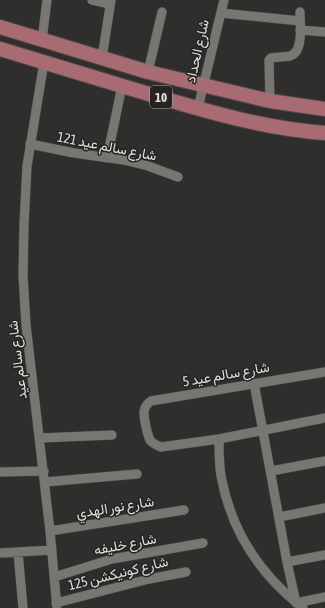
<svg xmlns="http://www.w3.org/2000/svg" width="325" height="608" font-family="'Asap Condensed',Vazirmatn,sans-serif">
<rect width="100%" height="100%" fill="#302e2c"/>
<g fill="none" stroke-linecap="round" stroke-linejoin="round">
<!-- street casing -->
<g stroke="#4c4b49" stroke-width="10">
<path id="street" d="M92 0 110 4
M221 13 300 21
M300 30 325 32
M42 40 47 0
M102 58 111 0
M44 62 27 166 24 225 23 275 26 325 50 531 57 608
M148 72 162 12
M270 101 269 60 271 58C277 57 284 57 290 56 304 52 300 24 300 12
M198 108 224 0
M30 144 74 153 124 160 148 166 178 177
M107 158 122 86
M325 372 151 401C141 408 144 416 146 427 147 431 148 436 150 440 153 444 156 445 161 447L219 439 325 418
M254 383 287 562 296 603 325 597
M40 438 112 435
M219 439C219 451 219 464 221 476 231 530 259 574 303 608
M271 471 325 461
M0 472 44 471
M45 482 137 474
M279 517 325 508
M50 531 184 510
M18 552 23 608
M0 553 52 550
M287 562 325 555
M54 577 112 559 203 543
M56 603 149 579 186 572"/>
</g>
<!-- primary casing -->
<g stroke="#4c4b49" stroke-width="16">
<path id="primary" d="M0 27 148 72 270 101 325 109
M0 49C54 65 108 82 162 98 216 114 269 129 325 133"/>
</g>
<!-- street -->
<use href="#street" stroke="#787673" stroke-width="9"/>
<!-- primary -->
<use href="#primary" stroke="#a96b73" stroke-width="14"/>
</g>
<g text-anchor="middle" stroke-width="3" stroke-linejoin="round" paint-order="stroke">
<!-- shield labels -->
<rect fill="#262422" stroke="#a9a8a6" stroke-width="1" x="150" y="86" width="22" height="22" rx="3"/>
<g font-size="13" font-weight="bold" fill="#e1e0df">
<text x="161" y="102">10</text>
</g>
<!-- street labels -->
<g font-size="14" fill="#e1e0df" stroke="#262422">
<text transform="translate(197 51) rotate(-77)" y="5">شارع الحداد</text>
<text transform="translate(107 146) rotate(11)" y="5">شارع سالم عيد 121</text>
<text transform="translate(17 360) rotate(-97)" y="5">شارع سالم عيد</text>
<text transform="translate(226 374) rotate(-10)" y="5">شارع سالم عيد 5</text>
<text transform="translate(115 507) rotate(-9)" y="5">شارع نور الهدي</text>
<text transform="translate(125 544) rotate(-11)" y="5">شارع خليفه</text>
<text transform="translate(118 573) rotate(-14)" y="5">شارع كونيكشن 125</text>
</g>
</g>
</svg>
